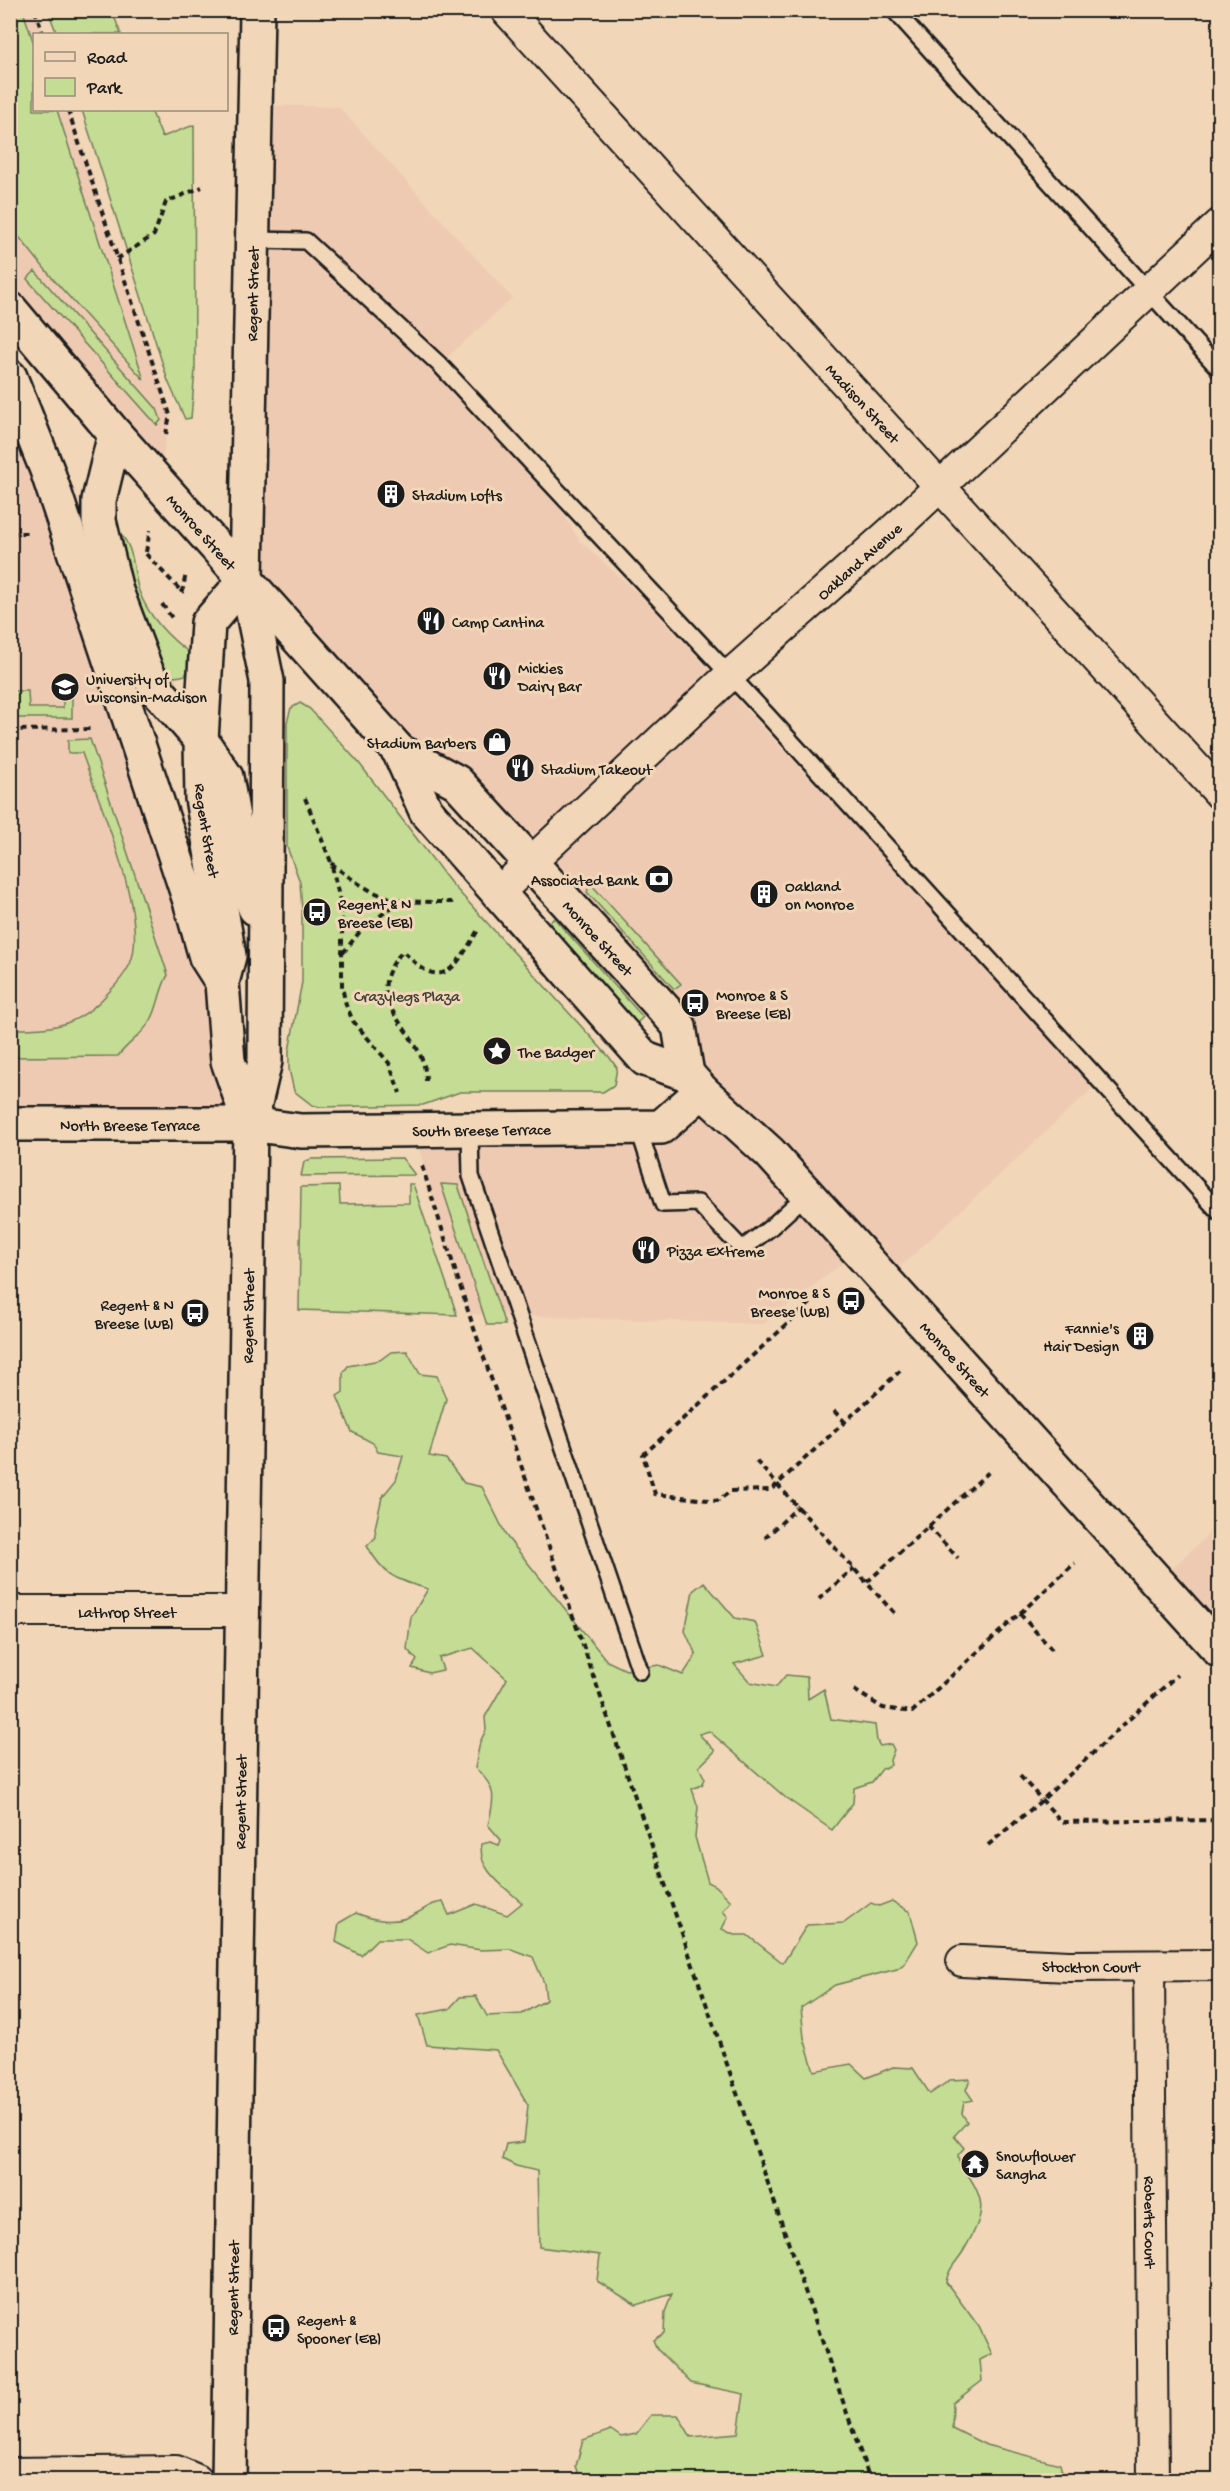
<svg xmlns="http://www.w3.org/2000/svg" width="1230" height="2491" font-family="'Gochi Hand',sans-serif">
<rect width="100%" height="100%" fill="#f1d6b8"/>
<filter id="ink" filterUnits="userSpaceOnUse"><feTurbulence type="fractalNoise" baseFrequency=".0167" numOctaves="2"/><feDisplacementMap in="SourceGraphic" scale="12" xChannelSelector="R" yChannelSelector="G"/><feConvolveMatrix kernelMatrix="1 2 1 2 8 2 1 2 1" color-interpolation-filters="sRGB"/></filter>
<g filter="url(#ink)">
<!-- built -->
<path fill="#eecab2" d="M10 11H35L43 34H34V110H68L170 415 158 483 11 309Z
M256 105 339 107 512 298 440 364 541 478 579 540 643 598 1095 1086 885 1281 858 1251 764 1324 469 1314 413 1129 661 1127 702 1091 679 1026 563 901 399 751 246 579Z
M10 377 250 1124H11Z
M1219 1524V1651L1158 1582Z"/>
<!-- green -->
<path fill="#c4dc93" stroke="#707c58" stroke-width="1.5" d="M10 11H23L34 44V110H57L144 380 53 279 11 227Z
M48 11H112L121 34H57Z
M82 110H151L162 137 194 125 195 370 191 418 185 419 168 381Z
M35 271 157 409 161 420 157 425 27 279Z
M117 530C136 548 132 569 139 591 148 616 169 638 190 653L189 669 185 675C179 677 173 678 168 674 149 659 121 555 117 530Z
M63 687H72V718H11V691H28L29 708H63Z
M300 703 310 709 359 763 450 882 610 1058 617 1068 614 1085 603 1092H460L423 1105 320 1107 312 1105 294 1091 289 1069V1051L302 982V910L300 882 287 847V722L291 708Z
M90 739 168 975C159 990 159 1006 151 1020 142 1035 128 1043 118 1056L11 1057V1029C54 1029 78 1027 108 993 116 985 125 974 130 964 150 918 98 800 82 753H68V740Z
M590 883 681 984 674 989 587 892Z
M554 918 643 1017 636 1024 546 926Z
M402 1158 415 1175 301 1176 304 1162 311 1159Z
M409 1184H413L457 1315 299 1310 301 1187 339 1186 340 1204 409 1203Z
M441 1184 458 1185 505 1325H487Z
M407 1351 420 1374 437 1376 446 1399 429 1456 446 1459 464 1483 482 1487 507 1537 607 1661 626 1670 659 1665 683 1675 696 1655 685 1631 693 1591 704 1582 735 1618 755 1622 767 1655 734 1664 750 1682 776 1687 786 1675 807 1677 808 1699 824 1689 831 1719 875 1725 877 1741 880 1746 891 1744 894 1750 890 1760 891 1765 882 1769 872 1782 854 1788 853 1803 832 1830 786 1798 709 1731 699 1734 715 1751 699 1767 705 1779 702 1785 692 1789 698 1807 695 1837 708 1882 716 1886 731 1901 723 1911 728 1917 722 1929 734 1935H747L783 1963 807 1925 844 1923 871 1903 879 1906 892 1901 910 1912 918 1942 905 1963 897 1969 835 1985 801 2008 804 2038 814 2071 851 2064 866 2078 893 2067 913 2068 930 2094 950 2080 970 2079 966 2090 973 2100 964 2102 962 2113 967 2122 954 2136 964 2148 958 2155 959 2161C985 2200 989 2207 964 2250 957 2262 949 2267 946 2282L979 2327 992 2354 980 2360 982 2381 953 2403 952 2428 986 2445 1060 2464 1064 2480H836L834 2474 805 2475 794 2480H567L580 2477 576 2466 583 2440 611 2430 621 2437 636 2434 651 2415H678L691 2437 738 2433 744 2394 691 2383 657 2349 653 2340 664 2333 665 2312 672 2294 636 2305 597 2281 600 2255 539 2247 537 2171 516 2166 502 2159 506 2144 524 2142 528 2105 496 2050 427 2045 418 2015 449 2009 460 1997 476 1996 487 2016 522 2014 546 2000 544 1983 533 1957 511 1949 481 1950 450 1945 428 1953 407 1939H377L361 1955 336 1942 339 1923 356 1913C376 1921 397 1925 417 1913 429 1907 429 1904 443 1902L449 1915 476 1904 507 1915 522 1903C505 1887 476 1869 482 1844L490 1842 499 1845 501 1840 488 1825C495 1798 497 1787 475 1768L480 1742 486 1730 485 1717 507 1679 473 1648 439 1658 443 1670 429 1673 412 1668 417 1660 407 1649 411 1617 428 1589C395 1579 385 1577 367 1546L376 1537 375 1528 382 1497 396 1480 403 1456 378 1452 373 1443 352 1432 337 1396 343 1392V1373L348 1366 380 1360 391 1352Z"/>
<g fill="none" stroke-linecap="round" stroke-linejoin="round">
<!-- service casing -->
<g stroke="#1c1c1c" stroke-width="20">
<path id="service" d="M894 10 1220 370
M253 240 306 241 440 365 768 716 1220 1213
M638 1127 663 1204 698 1203 742 1249 770 1228 807 1194
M470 1130 471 1176 640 1671"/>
</g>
<!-- minor casing -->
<g stroke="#1c1c1c" stroke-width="34">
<g id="minor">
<path id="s1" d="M506 10 1220 794"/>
<path id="s2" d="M497 894 730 675 903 521 1220 224"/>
<path id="s3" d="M10 1611H242"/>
<path id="s4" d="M962 1961 1069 1966 1220 1965"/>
<path id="s5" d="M1149 1966 1153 2480"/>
<path d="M10 2473 176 2471 197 2480"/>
</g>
</g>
<!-- tertiary casing -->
<g stroke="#1c1c1c" stroke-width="38">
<g id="tertiary">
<path id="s6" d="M10 1124H250L301 1131 661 1127 702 1091"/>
</g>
</g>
<!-- secondary casing -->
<g stroke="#1c1c1c" stroke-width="38">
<g id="secondary">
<path id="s7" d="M10 309 115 434 399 751 426 811 645 1059 687 1074 702 1091 770 1153 1220 1651"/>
<path d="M10 377 47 470 191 904 206 957 222 982"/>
<path d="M115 434 99 500V521L116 591 147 673 159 692 201 740 226 777 244 880 255 908"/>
<path id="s8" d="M246 579 208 623 201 740 202 798 229 956 222 982 228 1061 250 1124"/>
<path id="s9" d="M399 751 457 782 664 1009 679 1026 687 1074"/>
<path id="s10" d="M229 2480 250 1124 265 1061 267 681 246 579 257 10"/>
</g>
</g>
<!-- path -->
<path stroke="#1c1c1c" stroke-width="4" stroke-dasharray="6 4.5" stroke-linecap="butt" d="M35 10 43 34
M68 110 170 415 166 434
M117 259 154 235 166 202 202 187
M10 533H28
M146 552 150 530
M146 554 181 591
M182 593 186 573
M162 604 172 618
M10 730 94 729
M305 798 331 862 342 909V987L346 1005 353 1021 389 1063 400 1093
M331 863C379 902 393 902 452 902L456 899
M343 953 362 929 399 902
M426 1081C426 1027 353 1006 403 951 442 994 455 969 478 930
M422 1166 469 1314 870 2480
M826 1289 643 1455 655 1494 717 1501 731 1491 771 1490 901 1370
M834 1411 846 1423
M756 1461 896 1615
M928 1526 958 1558
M765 1538 799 1506
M867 1582 991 1470
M819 1599 854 1568
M1020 1614 1054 1652
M854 1690 883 1708 912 1712 1075 1563
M1020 1776 1062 1822 1220 1820
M988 1845 1041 1801 1177 1675"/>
<!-- service -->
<use href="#service" stroke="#f1d6b8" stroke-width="15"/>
<!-- minor -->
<use href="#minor" stroke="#f1d6b8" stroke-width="30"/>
<!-- tertiary -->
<use href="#tertiary" stroke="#f1d6b8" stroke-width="33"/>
<!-- secondary -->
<use href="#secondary" stroke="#f1d6b8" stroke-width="33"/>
</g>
</g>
<!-- icons -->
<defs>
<g id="building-disc" transform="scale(1.5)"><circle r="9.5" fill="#1c1c1c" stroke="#f1d6b8"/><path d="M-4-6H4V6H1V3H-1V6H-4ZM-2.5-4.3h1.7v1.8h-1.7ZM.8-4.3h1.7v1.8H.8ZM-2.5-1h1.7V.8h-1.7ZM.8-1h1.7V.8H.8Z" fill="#fff"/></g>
<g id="restaurant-disc" transform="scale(1.5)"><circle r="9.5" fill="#1c1c1c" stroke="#f1d6b8"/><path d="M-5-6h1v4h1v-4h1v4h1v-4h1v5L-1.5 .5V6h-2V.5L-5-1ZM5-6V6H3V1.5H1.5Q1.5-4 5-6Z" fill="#fff"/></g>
<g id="university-disc" transform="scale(1.5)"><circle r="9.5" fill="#1c1c1c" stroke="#f1d6b8"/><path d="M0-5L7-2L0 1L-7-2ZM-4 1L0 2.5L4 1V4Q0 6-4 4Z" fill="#fff"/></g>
<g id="shop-disc" transform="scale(1.5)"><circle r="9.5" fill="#1c1c1c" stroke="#f1d6b8"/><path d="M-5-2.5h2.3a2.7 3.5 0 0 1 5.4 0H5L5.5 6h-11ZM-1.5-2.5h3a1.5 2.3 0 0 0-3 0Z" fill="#fff"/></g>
<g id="bank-disc" transform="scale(1.5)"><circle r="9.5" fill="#1c1c1c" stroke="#f1d6b8"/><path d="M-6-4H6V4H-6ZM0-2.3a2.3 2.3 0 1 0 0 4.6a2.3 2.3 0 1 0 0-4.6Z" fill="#fff"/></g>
<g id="bus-disc" transform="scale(1.5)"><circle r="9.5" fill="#1c1c1c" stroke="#f1d6b8"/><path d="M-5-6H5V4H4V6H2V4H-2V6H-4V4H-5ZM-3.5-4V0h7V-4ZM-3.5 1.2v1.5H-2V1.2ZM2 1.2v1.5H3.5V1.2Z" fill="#fff"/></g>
<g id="sight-disc" transform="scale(1.5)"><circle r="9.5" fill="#1c1c1c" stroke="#f1d6b8"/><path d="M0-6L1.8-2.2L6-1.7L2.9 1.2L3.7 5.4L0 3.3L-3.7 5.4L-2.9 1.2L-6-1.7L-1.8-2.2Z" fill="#fff"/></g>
<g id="temple-disc" transform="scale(1.5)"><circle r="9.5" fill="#1c1c1c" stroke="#f1d6b8"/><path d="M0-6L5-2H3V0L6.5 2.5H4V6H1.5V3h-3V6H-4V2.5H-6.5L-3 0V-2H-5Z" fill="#fff"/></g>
</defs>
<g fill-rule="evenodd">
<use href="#building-disc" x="391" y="494"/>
<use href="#restaurant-disc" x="431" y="621"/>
<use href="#restaurant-disc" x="497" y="676"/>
<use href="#university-disc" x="65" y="687"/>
<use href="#shop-disc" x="497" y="742"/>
<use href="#restaurant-disc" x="520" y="768"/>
<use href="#bank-disc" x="659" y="879"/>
<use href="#building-disc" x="764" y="894"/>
<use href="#bus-disc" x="317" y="912"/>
<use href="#bus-disc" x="695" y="1003"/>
<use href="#sight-disc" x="497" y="1051"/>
<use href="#restaurant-disc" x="646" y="1250"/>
<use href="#bus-disc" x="851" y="1301"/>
<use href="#bus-disc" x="195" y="1313"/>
<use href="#building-disc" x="1140" y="1336"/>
<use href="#temple-disc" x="975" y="2164"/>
<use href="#bus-disc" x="276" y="2328"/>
</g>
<g text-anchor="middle" stroke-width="6" stroke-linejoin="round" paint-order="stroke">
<!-- street labels -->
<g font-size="16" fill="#1c1c1c" stroke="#f1d6b8">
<text dy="6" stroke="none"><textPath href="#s10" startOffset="2190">Regent Street</textPath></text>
<text dy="6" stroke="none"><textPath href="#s1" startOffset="531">Madison Street</textPath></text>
<text dy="6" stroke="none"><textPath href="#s7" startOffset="294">Monroe Street</textPath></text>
<text dy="6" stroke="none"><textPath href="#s2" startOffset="492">Oakland Avenue</textPath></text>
<text dy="6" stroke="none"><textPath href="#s8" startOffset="266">Regent Street</textPath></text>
<text dy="6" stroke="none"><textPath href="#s9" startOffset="276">Monroe Street</textPath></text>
<text dy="6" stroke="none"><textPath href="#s6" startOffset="120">North Breese Terrace</textPath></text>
<text dy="6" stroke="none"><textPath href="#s6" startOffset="472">South Breese Terrace</textPath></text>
<text dy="6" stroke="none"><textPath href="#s10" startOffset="1164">Regent Street</textPath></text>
<text dy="6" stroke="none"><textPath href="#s7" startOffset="1422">Monroe Street</textPath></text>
<text dy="6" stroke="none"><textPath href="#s3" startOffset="117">Lathrop Street</textPath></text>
<text dy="6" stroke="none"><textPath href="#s10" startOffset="678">Regent Street</textPath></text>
<text dy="6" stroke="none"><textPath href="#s4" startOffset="129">Stockton Court</textPath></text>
<text dy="6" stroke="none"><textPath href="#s5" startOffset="256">Roberts Court</textPath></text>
<text dy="6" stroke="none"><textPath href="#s10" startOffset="192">Regent Street</textPath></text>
</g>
<!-- poi labels -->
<g font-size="16" fill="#1c1c1c" stroke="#f1d6b8" text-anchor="start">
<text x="412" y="500">Stadium Lofts</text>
<text x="452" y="627">Camp Cantina</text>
<text x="518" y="673">Mickies<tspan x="518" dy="18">Dairy Bar</tspan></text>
<text x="86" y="684">University of<tspan x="86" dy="18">Wisconsin-Madison</tspan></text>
<text x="476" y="748" text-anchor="end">Stadium Barbers</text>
<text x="541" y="774">Stadium Takeout</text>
<text x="638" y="885" text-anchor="end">Associated Bank</text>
<text x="785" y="891">Oakland<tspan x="785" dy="18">on Monroe</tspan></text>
<text x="338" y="909">Regent &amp; N<tspan x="338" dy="18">Breese (EB)</tspan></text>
<text x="716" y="1000">Monroe &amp; S<tspan x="716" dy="18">Breese (EB)</tspan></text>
<text x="518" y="1057">The Badger</text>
<text x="667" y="1256">Pizza Extreme</text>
<text x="830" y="1298" text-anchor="end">Monroe &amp; S<tspan x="830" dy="18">Breese (WB)</tspan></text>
<text x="174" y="1310" text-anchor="end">Regent &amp; N<tspan x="174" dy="18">Breese (WB)</tspan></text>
<text x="1119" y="1333" text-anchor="end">Fannie's<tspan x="1119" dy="18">Hair Design</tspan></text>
<text x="996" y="2161">Snowflower<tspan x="996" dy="18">Sangha</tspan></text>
<text x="297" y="2325">Regent &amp;<tspan x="297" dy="18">Spooner (EB)</tspan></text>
</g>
<!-- park labels -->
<g font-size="16" fill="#3e4234" stroke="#f1d6b8">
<text x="407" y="1001">Crazylegs Plaza</text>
</g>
</g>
<!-- margin -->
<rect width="1230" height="2491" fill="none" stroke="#f1d6b8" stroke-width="36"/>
<rect x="18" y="18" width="1194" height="2455" fill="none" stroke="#1c1c1c" stroke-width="2" filter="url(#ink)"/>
<!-- legend -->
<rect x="33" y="33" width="195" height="78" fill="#f1d6b8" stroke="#9c8c7a" stroke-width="1.5"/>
<rect x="45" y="52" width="30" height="9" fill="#f1d6b8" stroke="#9c8c7a" stroke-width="1.5"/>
<text x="87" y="63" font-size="18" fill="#1c1c1c">Road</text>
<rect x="45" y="78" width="30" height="18" fill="#c4dc93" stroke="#9c8c7a" stroke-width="1.5"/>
<text x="87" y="93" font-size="18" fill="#1c1c1c">Park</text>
</svg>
